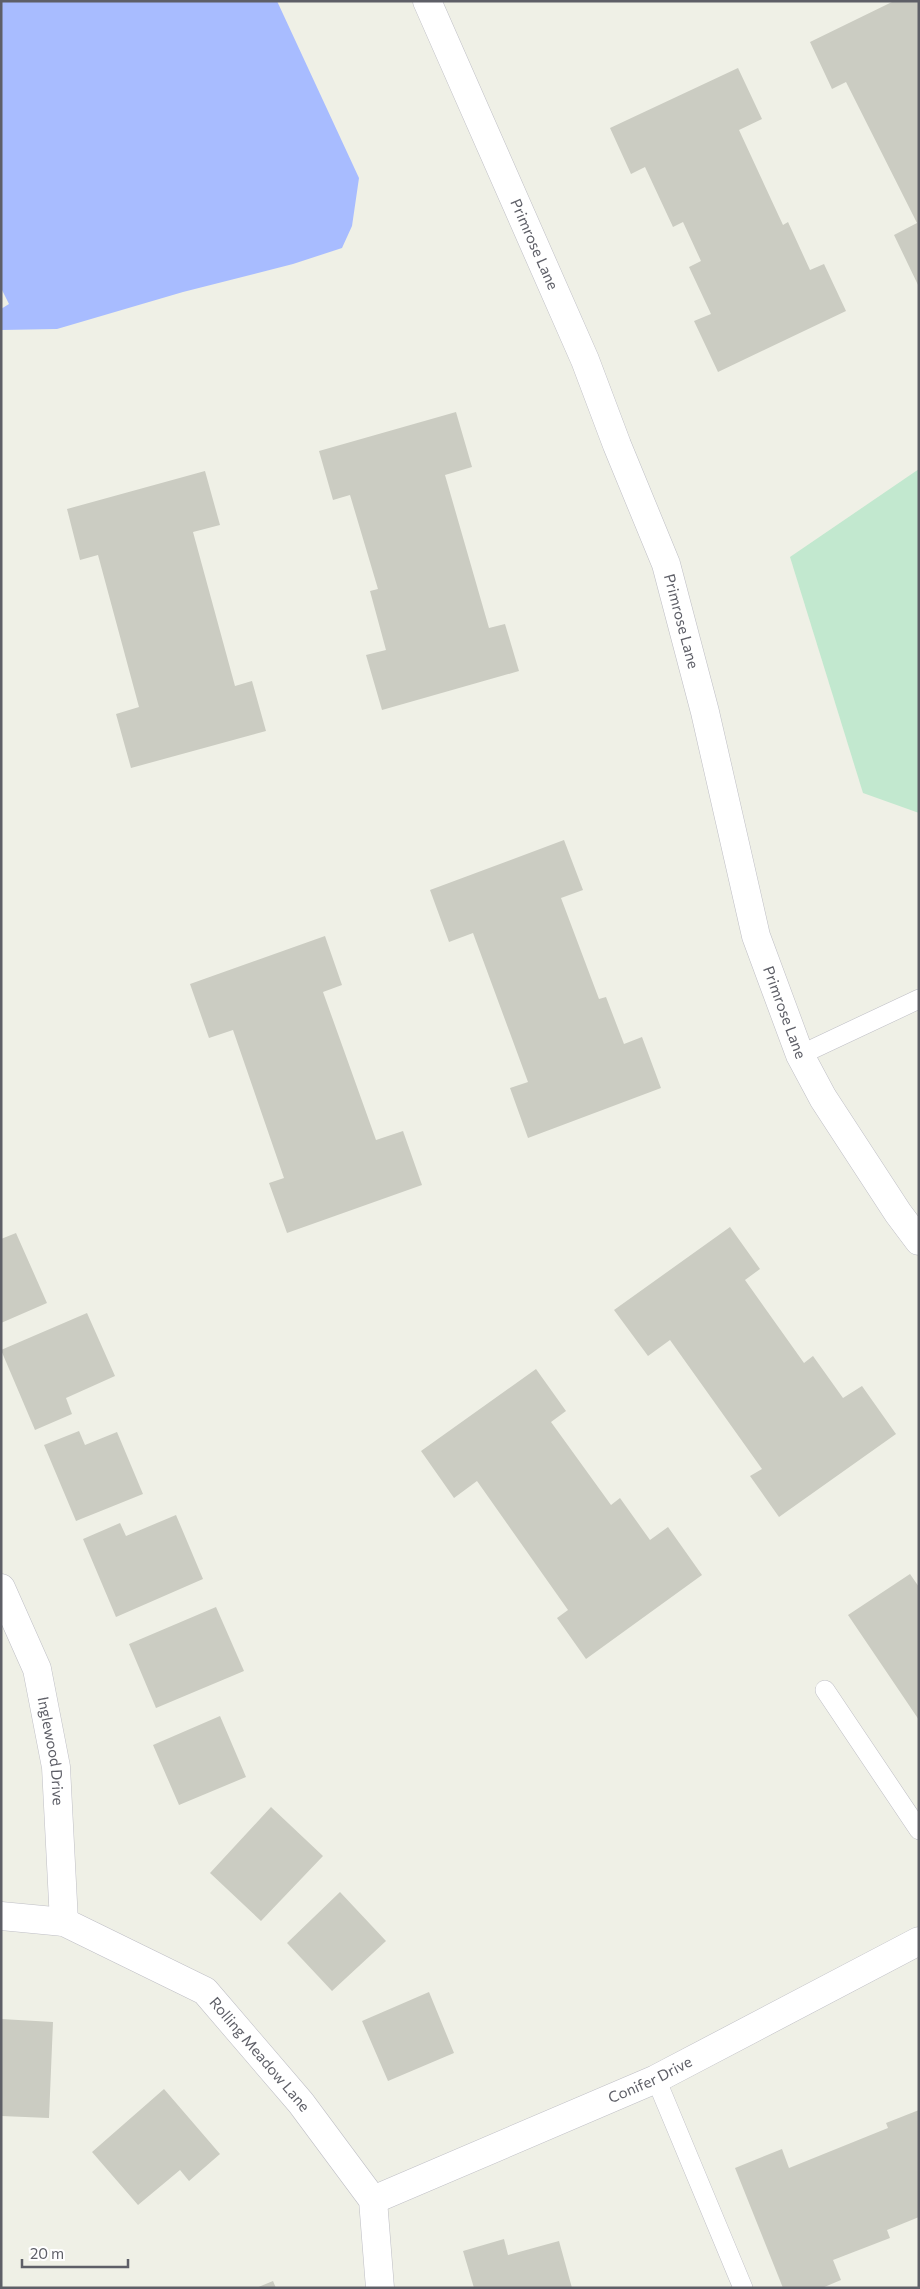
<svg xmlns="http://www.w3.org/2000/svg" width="920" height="2289" font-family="Commissioner,sans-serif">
<rect width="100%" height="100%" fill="#eff0e6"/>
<!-- green -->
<path fill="#c2e8cf" d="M919 469V813L863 793 790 557Z"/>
<!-- water -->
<path fill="#a8bcff" d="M1 1H277L359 178 352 226 342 248 293 264 183 292 57 329 1 330V309L9 304 1 288Z"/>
<!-- building -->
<path fill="#cbccc2" d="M894 1H919V287L894 235 917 223 846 82 832 89 810 42Z
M738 68 762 119 739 130 783 225 788 222 810 270 824 264 846 311 718 372 694 321 711 314 689 267 701 261 683 222 673 227 645 167 631 174 610 128Z
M456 412 472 467 445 475 489 628 505 624 519 671 382 710 366 655 386 650 370 591 378 589 350 495 333 500 319 451Z
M205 471 220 525 193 532 235 686 252 681 266 731 131 768 116 714 139 707 98 555 80 560 67 509Z
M564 840 583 890 561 898 599 999 606 997 624 1044 642 1037 661 1088 528 1138 510 1088 528 1082 473 933 449 942 430 890Z
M325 936 342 985 323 992 376 1140 403 1131 422 1185 287 1233 269 1183 284 1178 233 1030 209 1038 190 984Z
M730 1227 760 1269 745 1280 804 1363 813 1356 843 1398 862 1386 896 1434 779 1517 750 1476 762 1469 670 1340 648 1356 614 1310Z
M16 1233 47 1303 1 1323V1239Z
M87 1313 115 1376 66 1398 72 1414 35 1430 1 1350Z
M536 1369 566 1411 551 1422 611 1505 620 1498 650 1540 668 1527 702 1575 586 1659 557 1618 568 1610 477 1481 454 1498 421 1451Z
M79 1431 85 1445 117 1432 143 1494 76 1521 44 1445Z
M176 1515 203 1579 116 1617 83 1539 120 1523 126 1536Z
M910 1574 919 1587V1720L848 1615Z
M216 1607 244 1671 156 1708 129 1644Z
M220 1716 246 1777 179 1805 153 1745Z
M271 1807 323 1856 261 1921 210 1873Z
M340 1892 386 1941 332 1991 287 1943Z
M429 1992 454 2053 388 2081 362 2021Z
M1 2019 53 2022 49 2118 1 2116Z
M164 2089 220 2154 189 2181 180 2170 138 2205 92 2152Z
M919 2110V2217L887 2230 890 2238 833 2260 841 2280 822 2288H783L735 2168 782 2149 789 2168 888 2128 886 2123Z
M504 2239 508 2255 559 2241 572 2288H474L463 2251Z
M273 2281 276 2288H256Z"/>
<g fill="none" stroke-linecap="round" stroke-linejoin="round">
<!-- lane casing -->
<g stroke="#bebec5" stroke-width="20">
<path id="lane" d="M800 1055 919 999
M825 1690 919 1830
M656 2079 743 2288"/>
</g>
<!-- street casing -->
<g stroke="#bebec5" stroke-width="29">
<g id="street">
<path id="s1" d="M427 1 585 360 617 445 666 564 705 712 756 936 800 1055 823 1098 898 1213 919 1241"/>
<path id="s2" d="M1 1588 37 1669 56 1767 64 1922"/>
<path id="s3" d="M1 1916 64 1922 205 1991 301 2103 373 2200 380 2288"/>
<path id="s4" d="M373 2200 656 2079 919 1941"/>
</g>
</g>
<!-- lane -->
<use href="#lane" stroke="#fff" stroke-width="19"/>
<!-- street -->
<use href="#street" stroke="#fff" stroke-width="28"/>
</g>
<g text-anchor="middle" stroke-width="5" stroke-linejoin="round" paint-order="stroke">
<!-- street labels -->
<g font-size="15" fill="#5e5f67" stroke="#fff">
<text dy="5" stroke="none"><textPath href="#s1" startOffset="266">Primrose Lane</textPath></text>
<text dy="5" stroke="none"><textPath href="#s1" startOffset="671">Primrose Lane</textPath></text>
<text dy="5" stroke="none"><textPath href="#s1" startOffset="1076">Primrose Lane</textPath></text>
<text dy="5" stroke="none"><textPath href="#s2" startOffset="172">Inglewood Drive</textPath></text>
<text dy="5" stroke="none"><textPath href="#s3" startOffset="304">Rolling Meadow Lane</textPath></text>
<text dy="5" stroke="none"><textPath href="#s4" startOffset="302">Conifer Drive</textPath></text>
</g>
</g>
<!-- border -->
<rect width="920" height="2289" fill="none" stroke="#5e5f67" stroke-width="5"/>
<!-- scale -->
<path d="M22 2259v8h106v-8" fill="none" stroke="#5e5f67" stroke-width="2.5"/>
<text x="30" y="2259" font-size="15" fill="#5e5f67" stroke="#ffffff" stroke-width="4" paint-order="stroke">20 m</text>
</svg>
